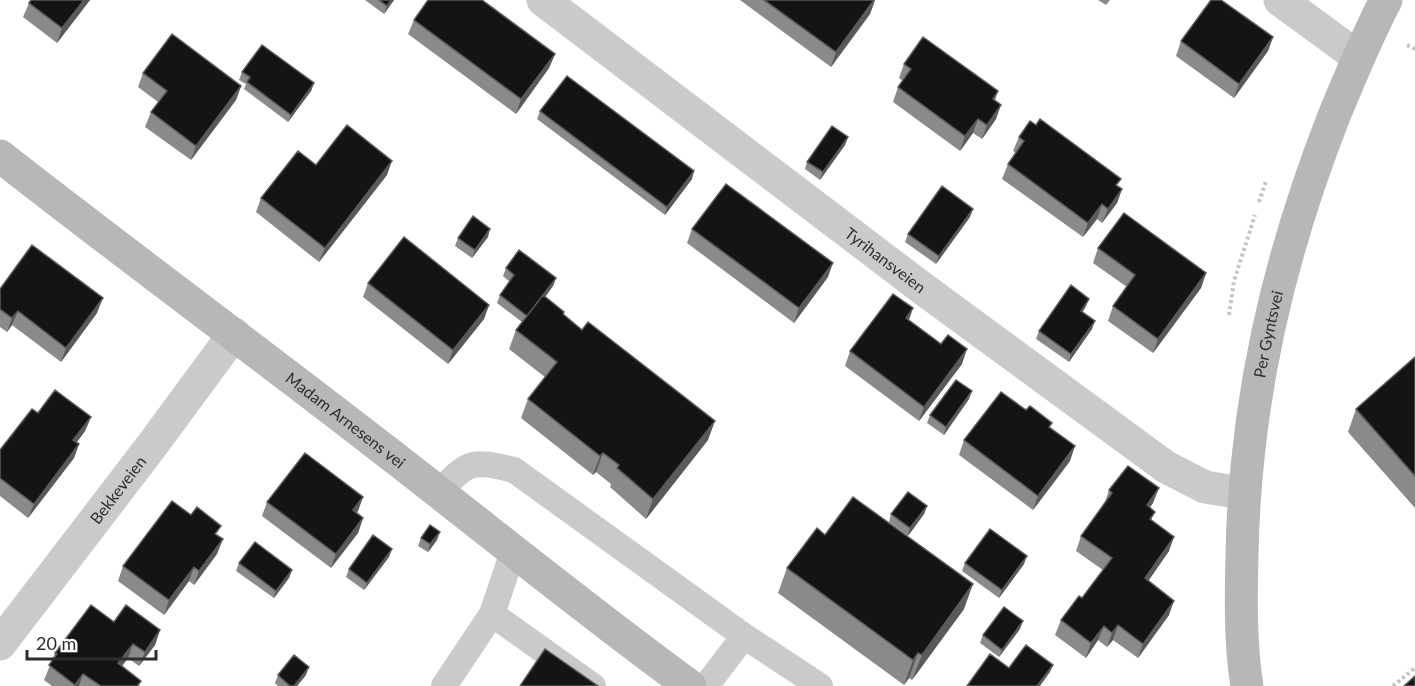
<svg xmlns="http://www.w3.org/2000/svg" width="1415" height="686" font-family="Lato,sans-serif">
<rect width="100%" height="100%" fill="#fff"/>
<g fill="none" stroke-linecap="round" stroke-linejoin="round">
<!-- path -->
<path stroke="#c4c4c4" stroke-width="4" stroke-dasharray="3 3" stroke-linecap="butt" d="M1407 45 1415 49
M1259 202 1266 181
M1229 315 1234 281 1255 215
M1393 686 1415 668"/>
<!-- lane -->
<path stroke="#cacaca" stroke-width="26" d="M439 492C470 460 471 460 514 470L744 636 820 686
M514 549 492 614 593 686
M444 686 492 614
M706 686 744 636"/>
<!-- street -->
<g stroke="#cacaca" stroke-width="33">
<path id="s1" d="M543 0 922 288 1166 467 1205 487 1243 493"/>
<path d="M1280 0 1358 57"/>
<path id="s2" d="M0 644 153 444 234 334"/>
</g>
<!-- secondary -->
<g stroke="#b7b7b7" stroke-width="33">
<path id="s3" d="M0 156C125 254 253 348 378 445 482 525 584 609 690 686"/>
<path id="s4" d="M1247 686C1240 643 1241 598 1242 554 1245 401 1278 259 1334 116 1350 77 1366 38 1386 0"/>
</g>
</g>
<!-- wall -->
<path fill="#8a8a8a" d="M31 0H90L57 43 23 17 29 3Z
M365 0H394L384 14Z
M740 0H875L870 14 831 67Z
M1098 0H1110L1106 5Z
M414 20 555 54 549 68 516 114 408 34Z
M1273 37 1268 51 1234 98 1176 56 1181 41Z
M904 64 998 91 995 101 996 119 982 139 973 133 960 151 893 102 898 87 903 81 899 78Z
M242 72 314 83 311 91 288 122 244 89 246 84 239 80Z
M143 73 241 86 236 100 191 160 145 127 151 112 158 102 138 87Z
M540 111 692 179 665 215 537 119Z
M848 137 845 145 820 180 805 169 807 162Z
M1019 137 1122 189 1117 203 1102 223 1097 219 1083 237 1002 179 1008 164 1016 153 1013 151Z
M316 165 387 175 319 262 256 212 261 198Z
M970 217 936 264 905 242 908 234Z
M692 229 828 277 794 323 687 243Z
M488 237 472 258 455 246 458 238Z
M1098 248 1206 273 1201 288 1153 353 1108 321 1113 306 1127 287 1093 263Z
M506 268 556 278 553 286 545 297 563 315 708 440 646 519 610 487 611 484 596 472 593 475 521 418 528 399 545 377 509 349 516 330 522 322 497 303 500 295 510 282 503 276Z
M368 283 489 305 484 319 448 364 363 297Z
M0 289 97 313 61 362 12 325 7 332 0 327Z
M1086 306 1083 312 1092 329 1069 362 1036 339 1039 331Z
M913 308 909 320 962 364 919 421 845 366 850 351Z
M1415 357V508L1348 432 1356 409Z
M969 399 944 435 927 423 930 415Z
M38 413 91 417 85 431 77 442 79 444 74 458 28 518 0 496V450Z
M1050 428 1070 461 1033 510 959 455 964 440Z
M1109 490 1153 503 1150 507 1152 521 1169 551 1148 581 1169 615 1138 658 1113 640 1107 647 1098 640 1086 658 1055 635 1061 620 1082 598 1103 570 1076 551 1081 536 1104 505Z
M363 497 357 513 363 518 358 533 331 568 262 516 267 502Z
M927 506 924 514 908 536 889 522 891 514Z
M825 535 964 609 912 680 909 678 904 685 778 593 787 568Z
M218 536 217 554 194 585 189 581 164 615 118 581 123 566Z
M421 538 437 540 428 552 418 546Z
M389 557 364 590 346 577 349 569Z
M239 563 292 570 289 578 274 598 236 571Z
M965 563 1024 564 999 598 962 571Z
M114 622 160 630 155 645 139 666 128 658 122 666 141 681 139 686H52L44 680 55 653Z
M1020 629 999 657 980 643 983 635Z
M278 675H306L297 686H278L275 683Z"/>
<!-- shaded-wall -->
<path fill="#5a5a5a" d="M84 0H90L57 43 62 28Z
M391 0H394L384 14 387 6Z
M875 0 870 14 831 67 836 52Z
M1273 37 1268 51 1234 98 1239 84Z
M555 54 549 68 516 114 521 99Z
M314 83 311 91 288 122 291 115Z
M241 86 236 100 191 160 196 146Z
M1001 105 996 119 982 139 987 125Z
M978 119 973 133 960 151 965 136Z
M848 137 845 145 820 180 823 172Z
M392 161 387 175 319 262 325 248Z
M694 171 692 179 665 215 667 207Z
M1122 189 1117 203 1102 223 1108 209Z
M1102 204 1097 219 1083 237 1088 223Z
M973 209 970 217 936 264 939 256Z
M490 229 488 237 472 258 475 250Z
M833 263 828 277 794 323 799 308Z
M1206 273 1201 288 1153 353 1158 339Z
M556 278 553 286 525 324 527 316Z
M103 298 97 313 61 362 66 348Z
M1089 299 1086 306 1078 318 1081 311Z
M489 305 484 319 448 364 453 350Z
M913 308 908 322 906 318Z
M18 311 12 325 7 332 12 318Z
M1095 321 1092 329 1069 362 1071 354Z
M967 349 962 364 919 421 924 407Z
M972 391 969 399 944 435 946 427Z
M91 417 85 431 68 454 73 440Z
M715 421 708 440 646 519 653 499Z
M79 444 74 458 28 518 34 504Z
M1075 446 1070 461 1033 510 1038 496Z
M603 453 596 472 593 475 600 456Z
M1159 488 1153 503 1142 519 1147 505Z
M363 497 358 511 348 524 353 510Z
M927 506 924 514 908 536 910 528Z
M363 518 358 533 331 568 336 554Z
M440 532 437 540 428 552 430 544Z
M1174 537 1169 551 1140 593 1145 578Z
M223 539 217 554 194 585 199 571Z
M392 549 389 557 364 590 367 583Z
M1027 556 1024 564 999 598 1002 590Z
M194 567 189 581 164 615 169 600Z
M292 570 289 578 274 598 276 591Z
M973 584 964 609 912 680 922 655Z
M1174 601 1169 615 1138 658 1143 644Z
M1023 621 1020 629 999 657 1002 650Z
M1118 625 1113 640 1107 647 1112 633Z
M1104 626 1098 640 1086 658 1091 643Z
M160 630 155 645 139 666 145 652Z
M133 644 128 658 113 678 118 663Z
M918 653 909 678 904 685 913 660Z
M1053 665 1050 672 1040 686H1037Z
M309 667 306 675 297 686H294Z
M83 674 79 686H75V685Z"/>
<!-- building -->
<path fill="#141414" stroke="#5a5a5a" stroke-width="1.5" d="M31 0H84L62 28 29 3Z
M379 0H391L387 6Z
M428 0H482L555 54 521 99 414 20Z
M764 0H874L836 52Z
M1211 0H1221L1273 37 1239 84 1181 41Z
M172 34 241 86 196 146 151 112 167 91 143 73Z
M923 37 998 91 993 99 1001 105 987 125 978 119 965 136 898 87 911 69 904 64Z
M262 45 314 83 291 115 247 82 250 77 242 72Z
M567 76 694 171 667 207 540 111Z
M1040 119 1121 179 1116 185 1122 189 1108 209 1102 204 1088 223 1008 164 1024 141 1019 137 1030 121 1036 125Z
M347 125 392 161 325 248 261 198 298 151 316 165Z
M832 126 848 137 823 172 807 162Z
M726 184 833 263 799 308 692 229Z
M942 186 973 209 939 256 908 234Z
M1124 213 1206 273 1158 339 1113 306 1135 275 1098 248Z
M473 216 490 229 475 250 458 238Z
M404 237 489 305 453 350 368 283Z
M32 245 103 298 66 348 18 311 12 318 0 309V289Z
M519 250 556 278 527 316 500 295 514 275 506 268Z
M1071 285 1089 299 1081 311 1095 321 1071 354 1039 331Z
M893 294 913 308 906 318 941 344 948 335 967 349 924 407 850 351Z
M543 295 564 312 563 314 582 330 588 322 715 421 653 499 617 468 619 465 603 453 600 456 528 399 557 362 516 330Z
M1415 357V476L1356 409Z
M956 380 972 391 946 427 930 415Z
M55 390 91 417 73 440 79 444 34 504 0 478V450L32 409 38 413Z
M1001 392 1026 410 1030 406 1052 423 1049 427 1075 446 1038 496 964 440Z
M305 453 363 497 353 510 363 518 336 554 267 502Z
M1128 466 1159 488 1147 505 1155 512 1150 519 1174 537 1145 578 1174 601 1143 644 1118 625 1112 633 1104 626 1091 643 1061 620 1079 596 1082 598 1112 558 1081 536 1112 493 1109 490Z
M908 492 927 506 910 528 891 514Z
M853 497 973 584 922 655 918 653 913 660 787 568 817 528 825 535Z
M172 501 191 515 197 507 221 526 215 534 223 539 199 571 194 567 169 600 123 566Z
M430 525 440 532 430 544 421 538Z
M990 529 1027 556 1002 590 965 563Z
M373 535 392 549 367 583 349 569Z
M255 542 292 570 276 591 239 563Z
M91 605 114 622 126 605 160 630 145 652 133 644 118 663 141 681 137 686H101L83 674 75 685 49 665 57 654 55 653Z
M1004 607 1023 621 1002 650 983 635Z
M1026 645 1053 665 1037 686H967L990 654 1009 668Z
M545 649 598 686H520Z
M294 655 309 667 294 686H290L278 675Z
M1415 676V686H1404Z"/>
<g text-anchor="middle" stroke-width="6" stroke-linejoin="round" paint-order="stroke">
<!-- street labels -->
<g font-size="16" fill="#2d2d2d" stroke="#fff">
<text dy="6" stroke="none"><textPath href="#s1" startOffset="430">Tyrihansveien</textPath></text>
<text dy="6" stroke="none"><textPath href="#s4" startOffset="354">Per Gyntsvei</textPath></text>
<text dy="6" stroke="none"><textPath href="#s3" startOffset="435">Madam Arnesens vei</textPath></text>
<text dy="6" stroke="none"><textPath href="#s2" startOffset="194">Bekkeveien</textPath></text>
</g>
</g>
<!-- scale -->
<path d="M27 650v9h129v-9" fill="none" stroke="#2d2d2d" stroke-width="3"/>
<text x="36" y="650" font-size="18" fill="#2d2d2d" stroke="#ffffff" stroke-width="4.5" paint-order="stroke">20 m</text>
</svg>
